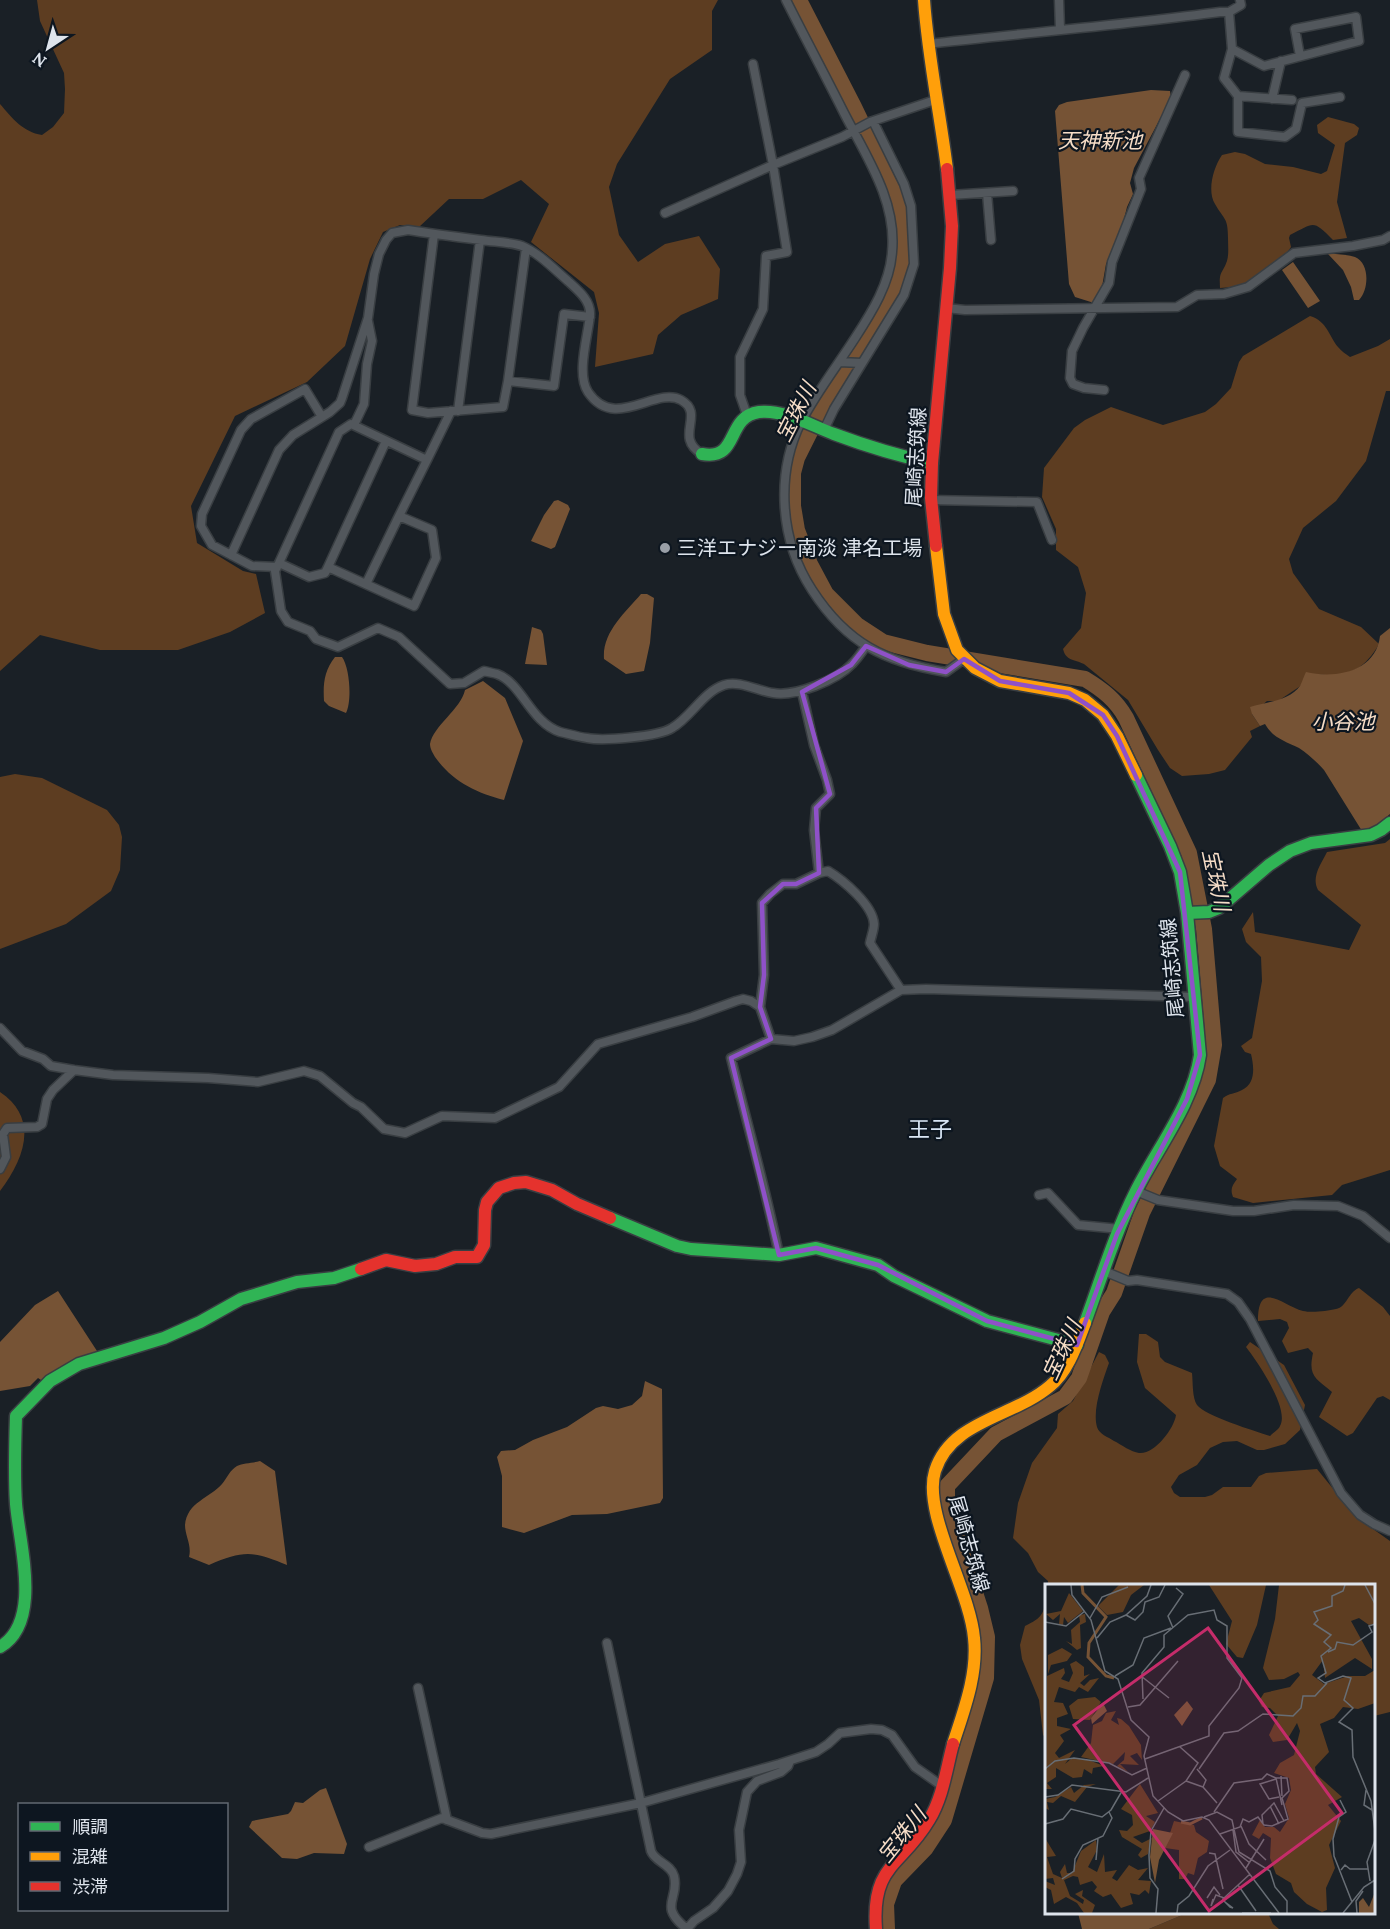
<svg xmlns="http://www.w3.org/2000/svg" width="1390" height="1929" font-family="Lora,'Noto Sans JP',serif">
<rect width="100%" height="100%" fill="#1a2026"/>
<!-- forest -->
<path fill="#5d3d21" d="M37 0H718L712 11V50L670 79 617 164 609 187 619 235 638 262 665 244 699 236 720 269 718 299 681 315 658 335 653 354 595 367 599 313 594 292 531 242 549 204 521 180 483 199H449L419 227 400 225 383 232 370 259 345 346 307 382 235 416 191 506 197 543 243 571 256 574 265 613 230 632 178 650H100L40 635 0 671V104C12 118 23 132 42 135L53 127 64 113 65 89 64 73 40 21Z
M1328 117 1354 124 1359 128 1357 135 1345 143 1337 202 1347 238 1333 240C1312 219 1315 223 1290 235L1289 238 1291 247C1284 258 1258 281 1245 285 1238 287 1228 287 1220 288 1219 270 1222 275 1227 261 1229 254 1228 246 1228 238 1228 217 1224 220 1215 204 1207 191 1213 168 1222 155L1235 152 1245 154 1265 164 1293 167 1321 174 1327 171 1335 145 1318 133 1317 125Z
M1310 316C1327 321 1329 336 1338 347 1341 351 1346 354 1350 357L1378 346 1390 339V391H1386L1366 461 1336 501 1303 528 1289 559 1293 573 1319 609 1361 627 1379 644C1363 672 1345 678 1314 674L1299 687 1278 701H1267L1252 714 1260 726 1250 731 1252 737 1225 770 1209 774 1182 776 1170 768 1158 750 1128 700 1084 664C1074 659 1066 661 1063 649L1081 628 1086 593 1078 567 1056 550V529L1042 497 1044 468 1074 428 1085 420 1111 407 1163 425 1205 412 1216 404 1231 388 1239 362 1243 356Z
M15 774 42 778 107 810 119 825 122 837 120 870 111 891 66 924 0 949V777Z
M1390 839V1170L1342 1185 1332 1195 1253 1203 1233 1197C1230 1189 1232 1186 1237 1179L1220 1166 1214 1146 1223 1098C1229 1093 1235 1094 1242 1090 1256 1083 1254 1067 1251 1054L1245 1052 1241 1046 1252 1038 1262 981 1261 957 1246 942 1242 929 1253 912 1255 932 1349 950 1361 925 1318 890C1311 877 1321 864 1327 852L1385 843Z
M0 1092C40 1119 24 1159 0 1191Z
M1359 1288 1383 1307 1390 1316V1400L1383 1396 1377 1398 1353 1433 1347 1436 1319 1417 1332 1392C1315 1378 1308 1376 1313 1353L1308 1348 1288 1353 1282 1341 1289 1328 1287 1322 1280 1319 1258 1321C1258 1278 1283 1306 1303 1311 1312 1313 1327 1311 1336 1309 1347 1307 1348 1292 1359 1288Z
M1139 1334H1146L1158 1342 1160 1357 1165 1362 1192 1373C1193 1382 1192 1398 1197 1405 1205 1416 1255 1431 1270 1436 1273 1433 1279 1429 1280 1426 1290 1409 1257 1361 1246 1347L1250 1342 1284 1365 1305 1405 1300 1430 1285 1444 1264 1450H1257L1237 1441 1223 1442 1210 1448 1197 1465 1179 1475 1171 1487 1174 1493 1180 1497H1205L1212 1495 1223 1487H1251L1259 1476 1266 1473 1317 1469 1356 1517 1390 1541V1712L1374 1716V1586L1048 1585V1581L1038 1572 1028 1553 1013 1538 1018 1503 1032 1463 1057 1428 1058 1414 1073 1401 1099 1352 1105 1355 1109 1363C1103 1380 1092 1409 1097 1427 1099 1434 1108 1437 1114 1441 1122 1445 1131 1452 1139 1453 1154 1455 1174 1429 1176 1415L1145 1388 1137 1362Z
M1046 1595V1738L1043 1735 1039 1700 1022 1659 1020 1645 1025 1626C1042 1618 1045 1613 1046 1595Z
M1187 1913H1268L1273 1924 1279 1929H1149Z"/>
<!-- water -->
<path fill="#765335" d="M1151 90 1170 91 1171 98 1134 168 1130 183 1133 194 1127 207 1121 231 1106 264 1102 287 1094 303 1075 297 1069 284 1055 111 1059 105 1067 102Z
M1331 253C1338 255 1347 254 1355 257 1370 263 1369 290 1359 300H1354L1351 287 1343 270 1328 254Z
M1293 262 1320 301 1308 308 1282 270Z
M558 500 568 505 570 509 555 547 551 549 531 541 544 515 554 501Z
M641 594H647L654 598 650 643 644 671 626 674 604 659C602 632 625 613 641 594Z
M532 627 541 630 543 634 547 665 525 664Z
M1390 628V814L1374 827 1362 831 1324 770C1317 762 1308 754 1299 748 1285 741 1273 738 1265 724L1260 726 1252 714 1250 707C1266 702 1289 701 1300 686 1302 682 1304 676 1306 672 1335 679 1376 672 1380 636Z
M335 657H342C350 668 352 702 346 713L329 706 324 701C323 684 324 671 335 657Z
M483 681 505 698 523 741 504 800C476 793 452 781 435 757 433 753 430 749 430 744 433 726 461 709 465 690Z
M58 1291 97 1351 56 1377 44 1382 38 1378 30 1386 0 1391V1342L35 1305Z
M645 1381 662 1389 663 1498 660 1503 607 1514 572 1515 524 1533 502 1527V1476L497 1457 501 1451 515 1450 533 1440 567 1427 596 1408 603 1406 618 1409 632 1405 642 1396Z
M260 1461 275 1471 287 1565C253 1551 244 1550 209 1565L189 1557C192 1545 185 1536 185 1525 187 1502 210 1498 222 1484 227 1478 230 1470 237 1466 243 1463 253 1463 260 1461Z
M326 1788 347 1844 344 1854 314 1853 297 1859 282 1858 249 1827 252 1821 288 1814 291 1811 295 1802 303 1803 320 1790Z
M1078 1913V1912L1187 1913 1149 1929H1082Z"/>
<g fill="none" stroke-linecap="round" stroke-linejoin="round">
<!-- river -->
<path stroke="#765335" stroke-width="16" d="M799 0 854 107 893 188 901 213 903 234 901 266 895 285 862 345 824 404 797 458 793 473V506L797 530 810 564 826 594 857 625 883 642 927 653 1085 679C1103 690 1116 700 1126 718L1189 853 1204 929 1214 1045 1208 1080 1142 1213 1114 1293 1102 1312 1079 1378 1065 1397 996 1434 947 1486V1507L980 1608 987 1637 986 1678 944 1820 925 1849 894 1881 886 1904 887 1929"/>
<!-- street casing -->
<g stroke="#393e42" stroke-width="11">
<path id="street" d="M786 0C805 38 825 75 844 113 866 156 897 201 892 252 890 283 872 312 855 338 837 366 816 393 801 422 775 475 780 541 812 590 847 644 885 662 946 672L964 659
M1059 0 1060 29
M1229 12 1241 5 1240 0
M927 44C1025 33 1123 25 1220 12H1229L1232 49 1264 66 1359 41 1356 17 1295 29 1300 56
M1232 49 1224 78 1238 96V132L1285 137 1296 129 1302 103 1340 97
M1238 96 1292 100
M1272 99 1281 61
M987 193 991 240
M950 195 1013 191
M665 213 773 165 842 137 870 122 938 99
M434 234 412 410 428 413 503 407 508 381 554 386 564 314 590 317
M946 308 965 310 1177 307 1197 295 1224 294 1248 287 1294 253 1353 246 1383 240 1390 236
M839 362 862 363
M508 381 526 248
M1104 390 1084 388 1073 384 1070 378 1072 351 1083 328 1109 283 1112 262 1141 189 1139 178 1185 75
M458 411 480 240
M747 415 740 395V357L763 309 766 256 787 252 773 165 753 64
M354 425 364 404 367 364 372 341 368 321
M824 430 834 409 904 295 914 264 911 206 904 184 873 121
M427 460 451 411
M931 500 1037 502 1052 540
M231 555 279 450 293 435 322 417
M279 563 309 577 325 573 328 567 414 606 436 558 432 530 399 516 427 460 351 424 339 432 279 563 275 571 281 611 288 622 310 631 316 639 338 647 378 628 399 637 450 684 464 683 484 671C488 672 493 673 497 674 522 683 530 722 560 732 569 734 578 737 587 738 603 741 658 737 672 728 691 717 703 692 724 685 739 680 758 691 773 693 795 697 837 680 852 664 857 659 862 652 866 646
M277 567 252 566 212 545 201 526 202 514 241 430 251 419 305 389 322 417 330 412 340 403 342 398 368 318 374 274 379 254 386 240 392 233 408 230C433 234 457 237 481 240 494 242 510 242 522 246 539 253 555 270 569 282 579 291 591 301 590 315 588 336 576 374 588 392 615 432 655 386 681 400 706 414 673 437 702 454
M328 567 386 441
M366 584 399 516
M802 692 814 745 827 780 830 794 816 808 814 830 819 873
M760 1007 764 975 762 903 770 894 783 884H796L819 873 828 871C843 880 873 905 874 924 874 930 871 937 870 943L901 990
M0 1028 22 1051 43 1059 51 1066 74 1070 113 1075 208 1078 258 1082 304 1071 320 1076 353 1103 361 1107 384 1129 405 1133 442 1116 495 1118 559 1087 598 1044 692 1017 736 1001 743 999 751 1001 760 1007 771 1039
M0 1169 6 1157 3 1134 7 1128 37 1127 42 1124 47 1099 53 1090 74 1070
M1136 1191 1158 1200 1233 1211H1254L1294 1205 1338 1206 1363 1216 1390 1238
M1039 1195 1048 1193 1078 1225 1120 1229
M779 1255C766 1189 747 1124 731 1058L771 1039 794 1041 812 1037 832 1030 901 990 926 989 1195 997
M1104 1271 1128 1281 1137 1280 1227 1294 1238 1302 1250 1319 1341 1493 1360 1515 1374 1524 1390 1531
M607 1643 651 1851C655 1862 671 1864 674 1876 680 1900 657 1905 687 1929
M418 1688 447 1820
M369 1847 442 1818 482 1833 491 1834 641 1803 779 1764 816 1752 828 1744 840 1733 871 1729 882 1730 892 1735 915 1767 942 1786
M687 1929 694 1921 713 1908 728 1891 737 1874 741 1862 739 1830 747 1792 757 1781 781 1772 788 1766 790 1761"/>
</g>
<!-- fast casing -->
<g stroke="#393e42" stroke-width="15">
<path id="fast" d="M702 454C740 461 725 417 759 412 784 409 812 426 834 434 866 446 899 456 932 463
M1187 913 1209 912 1219 908 1269 865 1290 851 1311 843 1371 835 1381 830 1390 823
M610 1218 677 1246 691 1249 779 1255 816 1248 878 1265 894 1276 987 1321 1077 1345
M1085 1323C1101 1279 1115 1233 1136 1191 1158 1147 1193 1104 1200 1055L1187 913 1180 872 1170 846 1136 775
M0 1647C43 1622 19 1543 16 1504 14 1474 15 1445 16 1416L50 1381 79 1364 164 1338 200 1322 241 1299 297 1282 334 1278 361 1269"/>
</g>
<!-- slow casing -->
<g stroke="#393e42" stroke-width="15">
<path id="slow" d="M924 0C928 57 940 113 947 169
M936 546 944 614 957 650 975 668 1000 681 1069 693 1085 700 1103 715 1117 736 1136 775
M953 1744C964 1710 978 1674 974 1638 970 1590 922 1513 935 1471 951 1420 1014 1417 1050 1386 1068 1372 1077 1344 1085 1323"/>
</g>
<!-- jam casing -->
<g stroke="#393e42" stroke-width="15">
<path id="jam" d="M936 546 931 498 932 463 950 268 952 226 947 169
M361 1269 386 1260 415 1266 436 1264 455 1257H477L484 1245 485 1210 487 1202 499 1188 514 1183 526 1182 552 1190 577 1204 610 1218
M876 1929C871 1864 902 1866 929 1820 943 1797 946 1770 953 1744"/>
</g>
<!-- street -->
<use href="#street" stroke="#52575c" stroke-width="8"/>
<!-- fast -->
<use href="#fast" stroke="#30b455" stroke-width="12"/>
<!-- slow -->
<use href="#slow" stroke="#ff9f0a" stroke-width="12"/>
<!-- jam -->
<use href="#jam" stroke="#e5322d" stroke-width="12"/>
</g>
<!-- marked area -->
<path fill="none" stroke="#8f51c8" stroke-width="4.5" stroke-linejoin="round" d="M866 646 909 665 946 672 964 659 1000 681 1069 693 1103 715 1117 736 1180 872 1200 1055 1187 1099 1117 1234 1077 1345 987 1321 878 1265 816 1248 779 1255 731 1058 771 1039 760 1007 764 975 762 903 783 884H796L819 873 816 808 830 794 802 692 851 665Z"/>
<!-- markers -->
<circle fill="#999fa7" stroke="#0d1620" stroke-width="2" cx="665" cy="548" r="6"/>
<g text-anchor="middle" stroke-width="4.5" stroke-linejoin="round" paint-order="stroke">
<!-- street labels -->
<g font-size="20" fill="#dee4ec" stroke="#0d1620">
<text transform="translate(916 457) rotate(-87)" y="7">尾崎志筑線</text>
<text transform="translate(1172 968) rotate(-95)" y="7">尾崎志筑線</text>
<text transform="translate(969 1544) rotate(74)" y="7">尾崎志筑線</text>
</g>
<!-- poi labels -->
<g font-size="20" fill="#dee4ec" stroke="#0d1620" text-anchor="start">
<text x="677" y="555">三洋エナジー南淡 津名工場</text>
</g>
<!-- water labels -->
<g font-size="21" font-style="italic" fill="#f6ddc7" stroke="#0d1620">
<text x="1100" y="148">天神新池</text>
<text transform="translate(796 412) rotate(-63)" y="7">宝珠川</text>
<text x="1343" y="729">小谷池</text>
<text transform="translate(1216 880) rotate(78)" y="7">宝珠川</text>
<text transform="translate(1062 1350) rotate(-65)" y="7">宝珠川</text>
<text transform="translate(902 1835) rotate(-51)" y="7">宝珠川</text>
</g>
<!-- quarter labels -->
<g font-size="22" fill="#d8e5f4" stroke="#0d1620">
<text x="930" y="1137">王子</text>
</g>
</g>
<!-- overview -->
<g transform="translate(1045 1584)">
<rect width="330" height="330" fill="#1a2026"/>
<path d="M74 1H99L86 11 78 28 62 31 53 22ZM164 1H221L212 41 198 74 192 73 181 60 187 37ZM234 1H330V40L324 41 314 34 306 37 327 75V85L310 74 280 94 278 76 267 91 279 100 303 92H320L330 86V119L313 125 298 123 289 134 275 140 284 168 270 183 271 190 297 213 283 221 296 237 284 261 290 284 281 304 282 326 277 328 262 320 249 308 246 299 231 290 225 274 226 254 218 249 214 255 207 251 215 236 220 243H229L235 248 244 234 240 220 246 206 244 194 229 189 235 179 249 171 255 147 252 139 242 156 228 158 224 151 233 132 225 124 217 123 214 117 219 109 245 103 255 91 253 88 239 95 224 96 218 84 230 35ZM24 9 38 27 23 39 19 33 18 41 14 40 15 30 8 36 1 30 16 27ZM40 30 41 38 35 41 36 64 32 66 21 57 27 60 26 46 35 38 34 31ZM17 64 27 70 22 77 6 81 3 90V71ZM31 77 39 83V92L45 90 35 99 39 102 45 96 54 94 43 108 34 103 30 108 14 103 9 118 18 119 23 130 12 134V142L26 145 15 151 19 157 10 169 14 174 30 166 20 180 26 175H41L59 182 48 184 47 190 39 185 37 193 28 194 11 184V193L2 199 7 205H1L2 92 19 84 20 89 16 95 24 98 28 89 25 80ZM50 113 56 118 45 136 28 135 24 122 33 115ZM71 127 66 136 74 141 72 134 76 135 84 142 96 161 97 176 92 169 85 172 94 181 75 180 83 188 72 182 79 176 80 168 68 180 36 173 46 159 48 141 57 137 61 129ZM51 200 42 203 30 218 16 212 8 219 2 218 4 226 0 224V215L10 213 26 203 29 209 39 201ZM95 200 113 229 101 232 110 238 105 247 88 253 97 259 107 254 103 270 96 274 93 271 97 265 77 253 74 246 82 247 88 241 87 231 76 225ZM129 237 149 241 151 248 164 257 162 268 153 274 149 291 143 289 140 295H134V266L120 264ZM0 254 11 272 2 273 8 290 17 294 15 288 20 280 22 289H27L36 267 51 256 52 266 43 283 52 288 59 270 60 288 72 286 67 294 72 297 84 281 93 286 103 284 93 296 106 297 104 310 100 306 94 311 85 309 88 320 76 324 66 310 58 313 49 307 52 303 47 297 35 301 33 293 28 292 19 296 25 312 38 320 39 316 30 310 38 306 37 312 50 321 47 329H39L32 319 21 313 9 320 6 306 0 303V297L10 301 8 294 0 295Z" fill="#5d3d21"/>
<path d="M142 117 148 125 137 142 129 131ZM58 119 62 127 47 140 46 134ZM108 245 128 249 114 276 110 299 105 273ZM330 308V329H314V318L318 314 324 323Z" fill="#765335"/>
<path fill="none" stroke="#765335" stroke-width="3" d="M37 1 38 9 61 33 44 59 43 73 61 92 69 94M136 238 145 240 157 234"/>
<path fill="none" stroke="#686e75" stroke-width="1.5" d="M26 1 27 11 46 36 60 87 73 95 86 136 104 153 99 172 108 212 123 228 138 237 157 233 164 236 234 329M300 1 298 7 287 12V22L269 28 273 36 269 40 286 51 279 58 286 64 276 72 281 89 273 94 280 99 298 92 306 94 299 116 308 124 294 138 307 146 308 173 326 217 330 247M320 1 330 20M81 31 90 36 98 28 100 18 114 13 120 1M45 34 57 13 83 3M0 38 21 42 40 27M128 44 123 32 138 10 131 4M52 54 65 38 81 31 102 12 106 1M283 68 290 65 292 58 308 61 327 48 324 42 330 40M70 92 88 81 99 54 126 44M96 92 124 114M98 115 97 89 119 63V51L143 31 169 26 172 36 182 42V74L197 94 194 104 164 142V152L100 175M83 123 95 121 133 77M0 185 10 177 29 174 64 179 87 191 102 184M152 185 161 196 158 203M154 185 179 149 193 147 218 130 248 132 256 124 258 112H270L282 99M236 192 237 212M231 195 215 200 224 215 234 213M141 197 158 203M158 203 172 219M321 206 319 221 327 226M0 213 13 211 27 201 81 208 103 194M295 216 301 228 294 233 288 255 289 272 307 318M113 217 141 197 153 179 135 163M225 222 234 240M169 228 189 199 217 195 222 190 231 194 237 221M159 233 172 228 187 236 194 268 225 287 230 303 242 317V329M0 240 18 235 26 225 57 233 66 226 77 207M218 240 217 231 229 219 239 237M196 242 204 260 221 276M188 246 191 268 205 279M175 250 195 243 198 235 204 238 213 233 219 241 227 242 243 235 237 214 244 207 242 194H231M164 269 170 270 178 305M51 276 53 254M201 284 219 255M296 286 300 281 305 285H323M17 295 29 287 30 275 38 261 58 252 67 234 64 228M325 297 322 278 330 256M193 301 211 327M162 314 169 303 175 311M178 314V316L185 323 188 324 180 318M168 315 166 322 171 311 179 314 205 290M111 329 113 305 105 294 104 271 106 247 119 224M132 329 133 321 144 312 163 282 185 266M197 329H226M298 329 319 303 330 296M312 329 311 317 318 307"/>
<path fill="#c52c6a" fill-opacity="0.15" stroke="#c52c6a" stroke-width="3" d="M163 44 297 229 164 327 29 141Z"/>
<rect width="330" height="330" fill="none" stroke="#dee4ec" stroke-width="3"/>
</g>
<!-- legend -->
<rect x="18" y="1803" width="210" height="108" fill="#0d1620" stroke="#616872" stroke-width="1.5"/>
<rect x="30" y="1822" width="30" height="9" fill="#30b455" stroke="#616872" stroke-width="1.5"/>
<text x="72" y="1833" font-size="18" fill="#dee4ec">順調</text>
<rect x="30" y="1852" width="30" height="9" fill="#ff9f0a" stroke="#616872" stroke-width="1.5"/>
<text x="72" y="1863" font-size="18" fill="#dee4ec">混雑</text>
<rect x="30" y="1882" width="30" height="9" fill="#e5322d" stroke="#616872" stroke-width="1.5"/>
<text x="72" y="1893" font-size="18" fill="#dee4ec">渋滞</text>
<!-- north arrow -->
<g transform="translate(48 48) rotate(216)" stroke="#0d1620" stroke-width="4.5" paint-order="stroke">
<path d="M0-4.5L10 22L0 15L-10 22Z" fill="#dee4ec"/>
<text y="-9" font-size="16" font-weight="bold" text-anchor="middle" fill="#dee4ec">N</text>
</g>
</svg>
